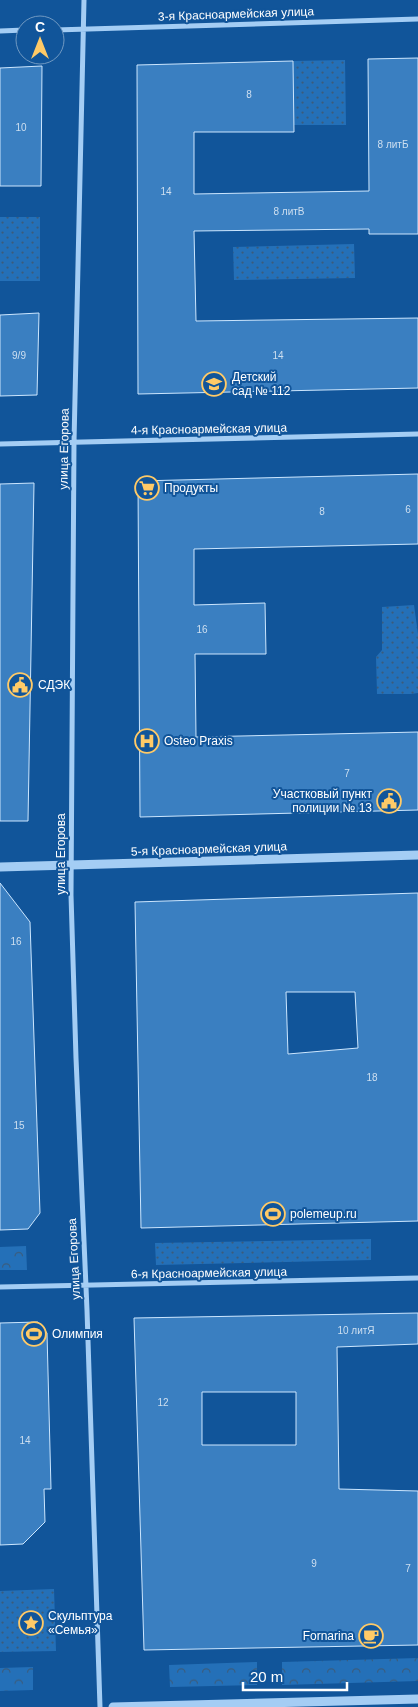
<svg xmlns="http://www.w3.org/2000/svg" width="418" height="1707" font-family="Helvetica,sans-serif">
<defs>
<pattern id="grass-dots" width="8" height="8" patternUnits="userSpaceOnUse" patternTransform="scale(1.25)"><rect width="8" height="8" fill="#2470b8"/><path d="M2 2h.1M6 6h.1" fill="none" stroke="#3a5c7d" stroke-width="1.8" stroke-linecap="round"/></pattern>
<pattern id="forest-crowns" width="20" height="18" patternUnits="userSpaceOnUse" patternTransform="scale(1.25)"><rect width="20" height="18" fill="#2470b8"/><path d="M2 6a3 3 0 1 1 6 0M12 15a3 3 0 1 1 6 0" fill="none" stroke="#3a5c7d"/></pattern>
</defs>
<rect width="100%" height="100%" fill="#11559a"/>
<!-- grass -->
<path fill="url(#grass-dots)" d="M345 60 346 125H294L293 61Z
M0 217H40V281H0Z
M354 244 355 278 234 280 233 247Z
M414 605 418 634V693L411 694H377L376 657 382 650V607Z
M371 1239V1260L156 1265 155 1243Z
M54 1589 56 1651 0 1652V1591Z"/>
<!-- forest -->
<path fill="url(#forest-crowns)" d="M26 1246 27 1270H0V1247Z
M418 1658V1681L282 1685V1662Z
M257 1662V1685L170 1687 169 1665Z
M33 1667V1690L0 1691V1668Z"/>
<!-- building -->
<path fill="#3a7fc1" stroke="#cce6fe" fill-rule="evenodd" d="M418 58V234H369V229L194 231 196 321 418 318V388L138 394 137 65 293 61 294 132H194V194L369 191 368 59Z
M42 66 41 186H0V68Z
M39 313 37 395 0 396V315Z
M418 474V544L194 549V605L265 603 266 654H195L196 737 418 732V810L140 817 138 481Z
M34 483 28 821H0V484Z
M0 883 30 922 40 1213 28 1229 0 1230Z
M418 893V1221L141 1228 135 902ZM286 992H355L358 1048 288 1054Z
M418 1313V1344L337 1347 339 1489 418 1491V1645L144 1650 134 1318ZM202 1392H296V1445H202Z
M38 1322 47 1333 51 1489H44L45 1522 23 1544 0 1545V1323Z"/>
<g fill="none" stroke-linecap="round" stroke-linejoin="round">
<!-- minor -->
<path stroke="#a4cdf4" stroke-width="5" d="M84 0 74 442 71 895 76 1058 87 1310 100 1707
M55 30 418 19
M0 31 25 30
M0 444 418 434
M0 1287 418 1278"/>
<!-- tertiary -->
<path stroke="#a4cdf4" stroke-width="9" d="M0 867 418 855
M113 1707 418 1699"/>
</g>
<!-- icons -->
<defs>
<g id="school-ring" transform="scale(1.25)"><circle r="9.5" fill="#11559a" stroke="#ffca67" stroke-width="1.5"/><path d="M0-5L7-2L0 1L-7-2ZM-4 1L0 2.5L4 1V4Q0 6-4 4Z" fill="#ffca67"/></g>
<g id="supermarket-ring" transform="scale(1.25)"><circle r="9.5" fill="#11559a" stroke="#ffca67" stroke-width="1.5"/><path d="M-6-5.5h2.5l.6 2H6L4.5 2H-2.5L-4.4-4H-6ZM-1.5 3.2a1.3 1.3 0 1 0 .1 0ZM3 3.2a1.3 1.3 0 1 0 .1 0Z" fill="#ffca67"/></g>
<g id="civic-ring" transform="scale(1.25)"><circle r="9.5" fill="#11559a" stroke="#ffca67" stroke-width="1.5"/><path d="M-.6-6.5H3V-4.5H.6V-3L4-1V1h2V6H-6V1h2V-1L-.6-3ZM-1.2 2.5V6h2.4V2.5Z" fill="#ffca67"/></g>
<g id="hospital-ring" transform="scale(1.25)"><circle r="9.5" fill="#11559a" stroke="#ffca67" stroke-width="1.5"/><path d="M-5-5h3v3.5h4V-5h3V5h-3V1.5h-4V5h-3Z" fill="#ffca67"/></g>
<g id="stadium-ring" transform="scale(1.25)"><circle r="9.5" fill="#11559a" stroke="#ffca67" stroke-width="1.5"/><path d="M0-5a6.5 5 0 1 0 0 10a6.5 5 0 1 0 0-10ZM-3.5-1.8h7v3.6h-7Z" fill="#ffca67"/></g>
<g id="sight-ring" transform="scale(1.25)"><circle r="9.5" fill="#11559a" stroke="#ffca67" stroke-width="1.5"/><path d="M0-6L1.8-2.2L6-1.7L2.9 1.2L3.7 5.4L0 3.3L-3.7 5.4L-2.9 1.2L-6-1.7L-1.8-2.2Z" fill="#ffca67"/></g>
<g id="cafe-ring" transform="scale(1.25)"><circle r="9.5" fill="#11559a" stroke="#ffca67" stroke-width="1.5"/><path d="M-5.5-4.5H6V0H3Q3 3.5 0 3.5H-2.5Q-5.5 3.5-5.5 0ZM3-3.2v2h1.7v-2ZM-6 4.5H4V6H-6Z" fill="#ffca67"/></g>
</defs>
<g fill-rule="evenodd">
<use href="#school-ring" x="214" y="384"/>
<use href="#supermarket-ring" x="147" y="488"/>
<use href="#civic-ring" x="20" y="685"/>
<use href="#hospital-ring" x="147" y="741"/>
<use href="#civic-ring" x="389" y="801"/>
<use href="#stadium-ring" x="273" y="1214"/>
<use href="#stadium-ring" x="34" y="1334"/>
<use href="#sight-ring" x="31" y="1623"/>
<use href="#cafe-ring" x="371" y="1636"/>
</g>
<g text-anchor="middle" stroke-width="4" stroke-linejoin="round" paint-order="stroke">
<!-- number labels -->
<g font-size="10" fill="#cedff0">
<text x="249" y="98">8</text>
<text x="21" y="131">10</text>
<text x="393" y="148">8 литБ</text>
<text x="166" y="195">14</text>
<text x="289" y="215">8 литВ</text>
<text x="19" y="359">9/9</text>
<text x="278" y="359">14</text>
<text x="408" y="513">6</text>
<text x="322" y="515">8</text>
<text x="202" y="633">16</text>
<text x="347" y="777">7</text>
<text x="16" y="945">16</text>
<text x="372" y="1081">18</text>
<text x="19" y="1129">15</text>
<text x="356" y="1334">10 литЯ</text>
<text x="163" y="1406">12</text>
<text x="25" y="1444">14</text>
<text x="314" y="1567">9</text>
<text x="408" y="1572">7</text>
</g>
<!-- street labels -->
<g font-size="12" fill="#fff" stroke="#11559a">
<text transform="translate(236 14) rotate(-2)" y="4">3-я Красноармейская улица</text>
<text transform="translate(209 429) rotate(-1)" y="4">4-я Красноармейская улица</text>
<text transform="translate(64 449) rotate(-89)" y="4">улица Егорова</text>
<text transform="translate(209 849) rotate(-2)" y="4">5-я Красноармейская улица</text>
<text transform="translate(61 854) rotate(-90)" y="4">улица Егорова</text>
<text transform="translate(74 1259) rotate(-93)" y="4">улица Егорова</text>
<text transform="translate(209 1273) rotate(-1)" y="4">6-я Красноармейская улица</text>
</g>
<!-- poi labels -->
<g font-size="12" fill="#fff" stroke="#11559a" text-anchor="start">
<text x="232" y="381">Детский<tspan x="232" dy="14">сад № 112</tspan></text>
<text x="164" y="492">Продукты</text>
<text x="38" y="689">СДЭК</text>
<text x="164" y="745">Osteo Praxis</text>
<text x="372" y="798" text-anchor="end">Участковый пункт<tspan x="372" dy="14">полиции № 13</tspan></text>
<text x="290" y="1218">polemeup.ru</text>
<text x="52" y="1338">Олимпия</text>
<text x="48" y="1620">Скульптура<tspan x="48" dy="14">«Семья»</tspan></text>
<text x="354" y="1640" text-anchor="end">Fornarina</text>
</g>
</g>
<!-- north arrow -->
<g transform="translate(40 40)"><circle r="24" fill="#11559a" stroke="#7099c2"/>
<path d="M0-4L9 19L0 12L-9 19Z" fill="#ffca67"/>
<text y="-8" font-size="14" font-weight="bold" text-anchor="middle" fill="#ffffff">С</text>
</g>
<!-- scale -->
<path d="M243 1682v8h104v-8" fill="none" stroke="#ffffff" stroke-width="2.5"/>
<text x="250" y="1682" font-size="15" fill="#ffffff" stroke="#11559a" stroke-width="4" paint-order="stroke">20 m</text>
</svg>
